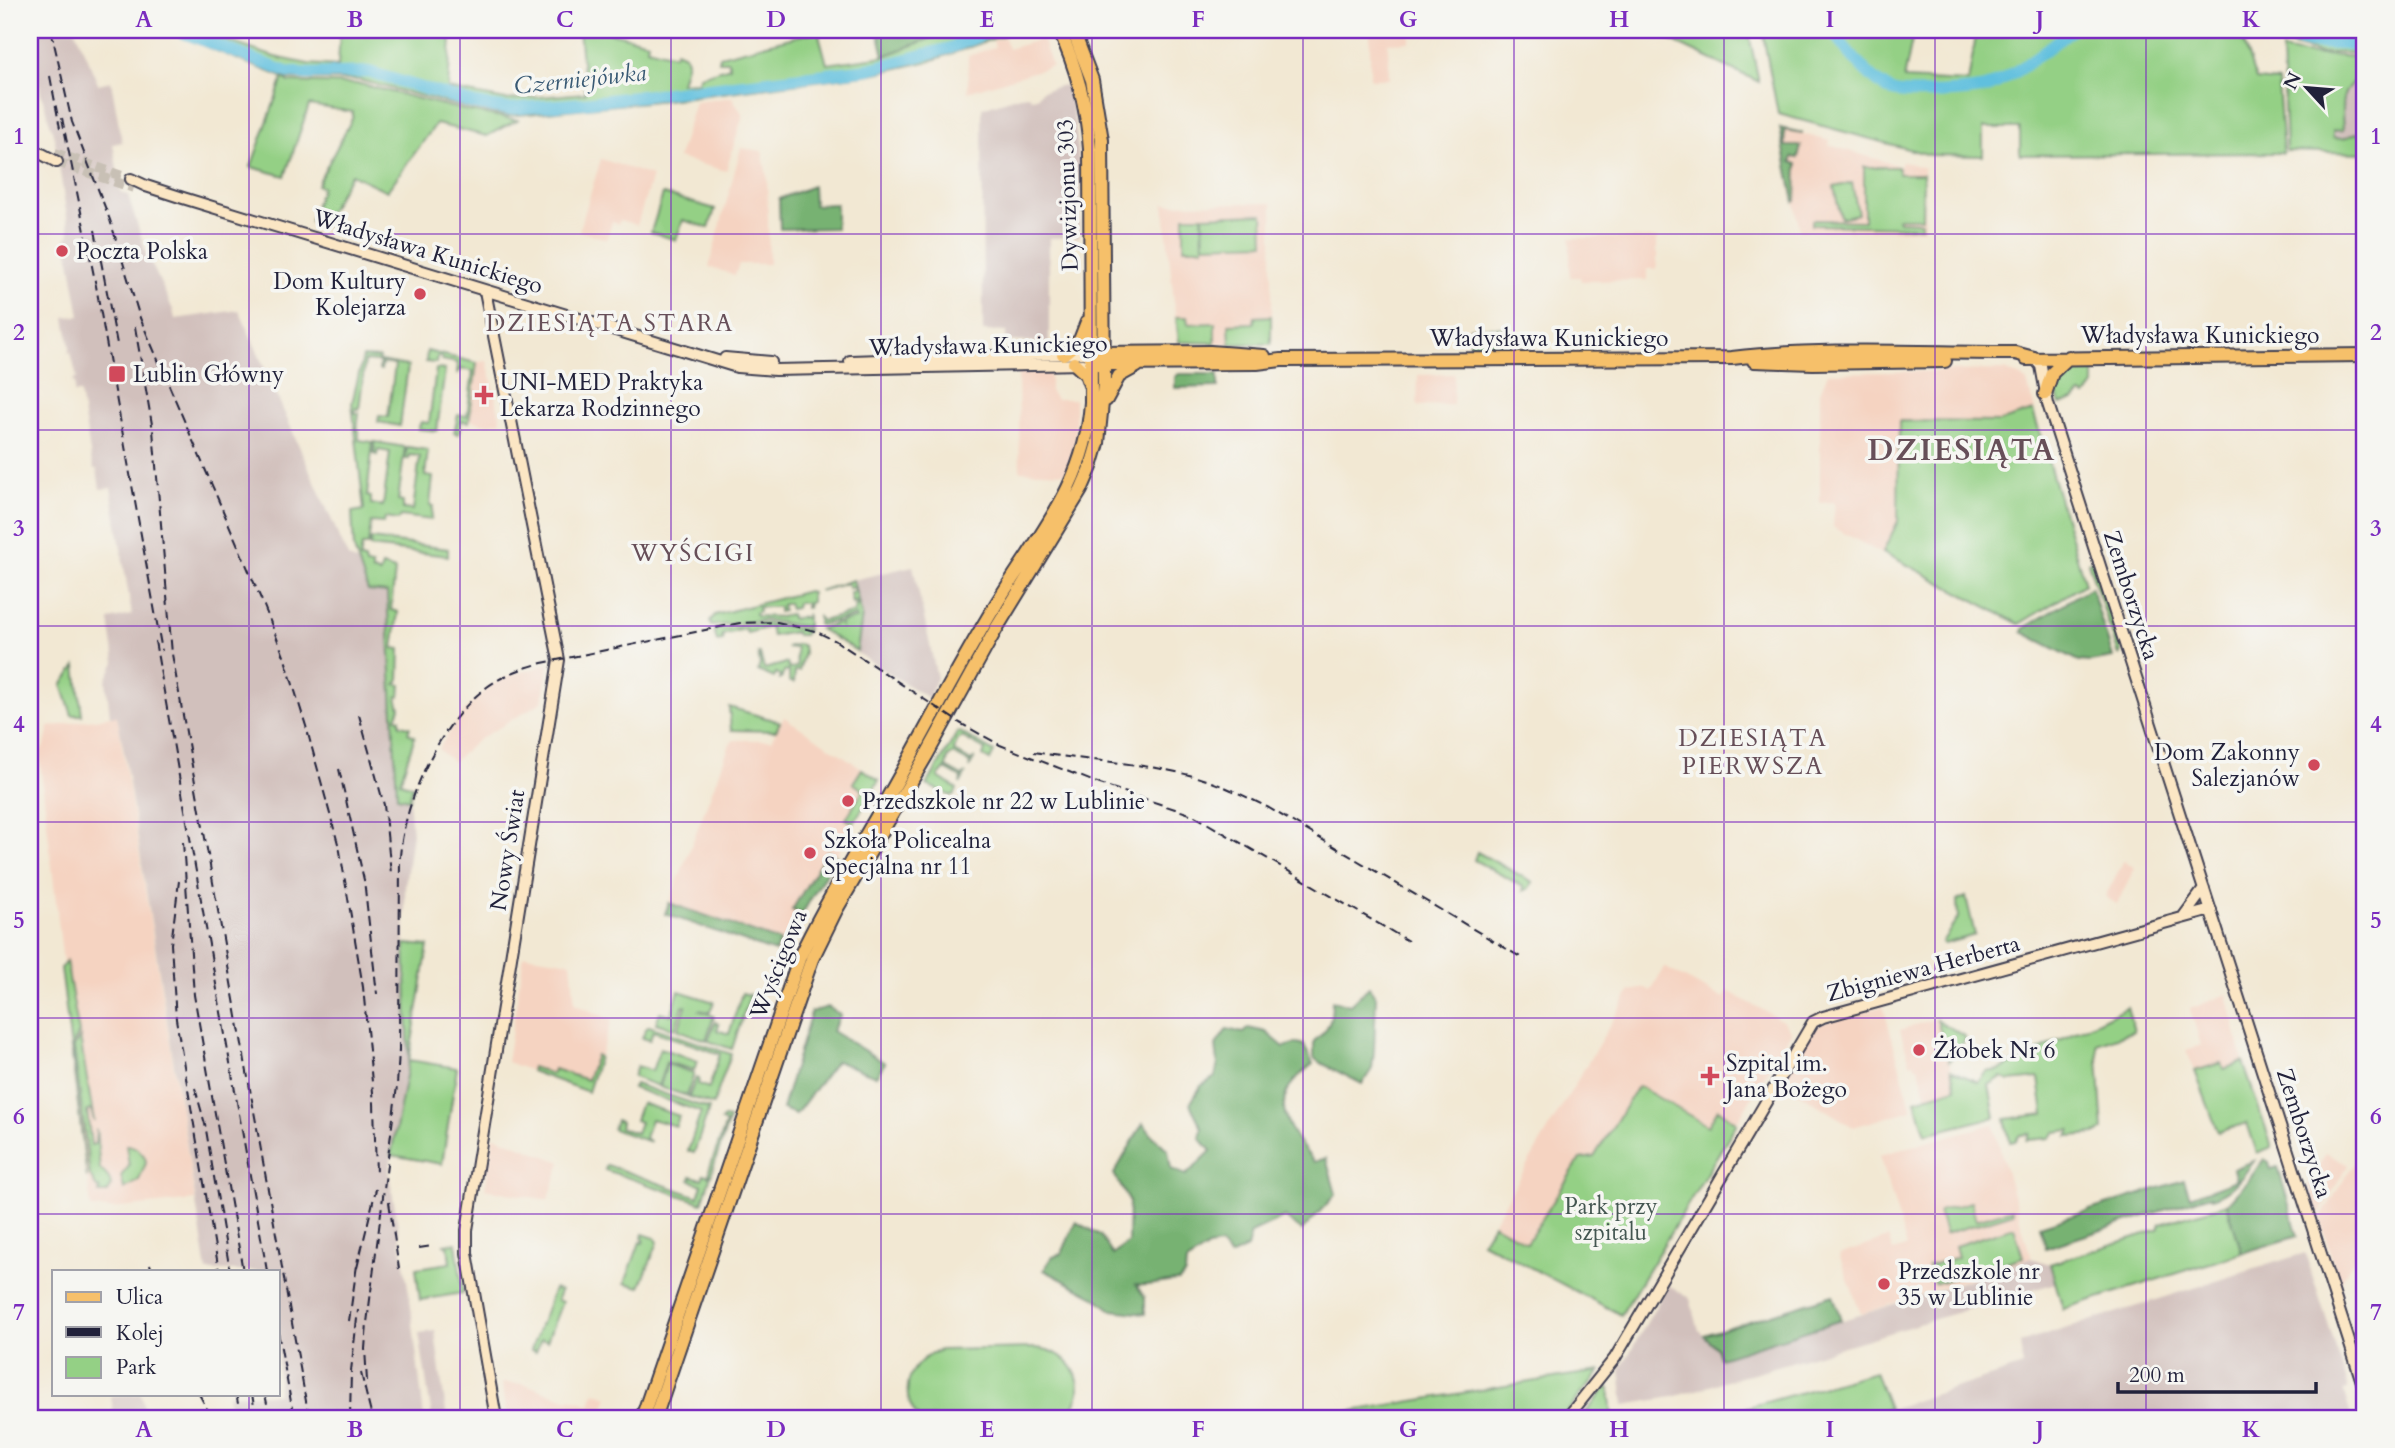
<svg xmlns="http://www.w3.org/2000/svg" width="2395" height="1448" font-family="Cardo,serif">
<rect width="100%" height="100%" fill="#f6f6f2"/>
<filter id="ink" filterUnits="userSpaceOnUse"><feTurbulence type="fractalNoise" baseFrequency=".0143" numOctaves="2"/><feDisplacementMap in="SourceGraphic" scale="14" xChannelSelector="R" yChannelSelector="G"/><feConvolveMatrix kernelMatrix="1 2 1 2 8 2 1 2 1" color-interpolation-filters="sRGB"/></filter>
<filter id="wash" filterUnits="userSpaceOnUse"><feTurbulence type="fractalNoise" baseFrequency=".00686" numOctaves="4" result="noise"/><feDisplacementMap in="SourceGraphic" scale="28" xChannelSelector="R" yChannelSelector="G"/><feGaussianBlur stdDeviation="1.57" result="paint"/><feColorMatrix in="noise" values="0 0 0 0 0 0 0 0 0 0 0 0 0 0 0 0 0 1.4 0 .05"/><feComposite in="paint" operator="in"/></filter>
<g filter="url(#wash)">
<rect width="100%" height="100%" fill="#f2e8d3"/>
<!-- built -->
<path fill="#f5d3c1" d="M1370 30H1410V42L1388 43 1389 79H1370Z
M1004 37 1008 49 1042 39 1052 66 968 92V56L995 47 993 41Z
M732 97 743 115 726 171 678 158 695 102Z
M1780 128 1830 141 1829 145 1900 166 1902 161 1924 168V230L1800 231Z
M741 148 762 151 767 176 769 264H739L735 275 709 267Z
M601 159 652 176 637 225 620 220 618 224 612 222 607 239 579 231Z
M1272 203V344L1178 343 1164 204Z
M1570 238H1657V269H1647V280L1581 281 1580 277H1570Z
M487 361 501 421 486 424 470 420 477 362Z
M2005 370 2021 377 2027 382 2035 410 1999 422H1899L1898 521 1882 554 1833 527 1835 502 1820 503V392L1828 373Z
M1018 372H1050V391L1056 399H1075L1076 438 1067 473 1020 471Z
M1454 374 1453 405 1417 406 1418 375Z
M549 664 542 702 478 740 453 762 438 749 466 709 491 685 508 676Z
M117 715 195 1200 111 1209 91 1208 39 753 45 745 49 727Z
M784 717 880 780 802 914 784 955 665 914 730 744 734 740H771Z
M2124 860 2135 868 2117 904 2105 897Z
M524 955 571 962 575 1004 612 1020 588 1092 507 1062Z
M1664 967 1724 999 1728 991 1783 1021 1791 1032 1621 1315 1482 1242 1630 991 1645 988 1651 991Z
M2227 994 2243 1062 2224 1069 2221 1063 2195 1071 2186 1050 2201 1045 2190 1009Z
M1883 1006 1912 1110 1853 1127 1781 1082 1811 1032 1823 1023Z
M1936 1018 1957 1088 1927 1097 1918 1066H1915L1914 1062 1910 1063 1900 1030Z
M1993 1124 2031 1258 1861 1314 1839 1255 1888 1238 1893 1251 1907 1247 1880 1155Z
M494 1136 561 1162 548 1200 485 1189Z
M2365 1145V1241L2339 1284 2320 1219Z
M2326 1153 2348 1165 2319 1215 2317 1214 2308 1183Z
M502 1383 525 1384 569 1400 570 1398 590 1405 595 1392 608 1397 600 1418H508Z"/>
<!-- industrial -->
<path fill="#d1c0bc" d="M30 30H75L98 84 111 81 122 142 113 144 121 193 128 195 146 252 173 310 175 319 239 310 348 557 360 564 387 593 397 797 409 799 412 833 405 887V944L409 1060 389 1173 410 1299 424 1418H232L228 1394H278V1271H207L123 746 117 716H110L106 680 115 662 109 620 132 615 111 488 100 489 97 469H94L91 458 80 393H74L75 383 72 381 77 378 71 353 68 352 70 348 65 317 80 316 66 237 70 236 55 140 41 93Z
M2282 50 2317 56 2365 57V153L2286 151Z
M1064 85 1070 95 1076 132 1080 171 1079 237 1049 238V343L1006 341V332L983 331 982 108 1020 96 1029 95 1031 98 1037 97 1042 91Z
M913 566 937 678 928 698 857 653 862 616 853 580Z
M2305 1253 2346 1379 2348 1390 2343 1391 2352 1418H1862L2023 1366 2020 1343Z
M2031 1258 2050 1264 2056 1283 1673 1397 1624 1405 1620 1370 1668 1285 1690 1298 1699 1330 1717 1349 1719 1358 1921 1296Z
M435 1331 440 1371 447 1418H432L419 1333Z
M141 1394 146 1418H114L111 1396Z"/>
<!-- green -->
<path fill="#94d085" stroke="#5b7960" stroke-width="2" d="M164 30H195L275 57 308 64 338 66 340 30H446V37L451 39 448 89 506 100 585 93 579 30H599L648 42 647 48 674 55 676 51 685 55 687 61 681 83 698 82 700 76 730 67 728 61H719L720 56 818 31 827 64 884 56 953 30H1018L930 61 871 74 666 100 508 116 459 106 359 80 287 79Z
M1649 30H1748L1759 82 1661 36Z
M1762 30H1914L1904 79 1968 82 1977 30H2306V34L2365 36V53H2318L2240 31 2256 80 2278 82 2283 153 2020 155V128H1983V156L1930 155 1778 114Z
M2282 50 2303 54 2360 57 2358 78C2338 91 2342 109 2343 130L2333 131V138L2343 139 2356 133 2365 136V153L2286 151Z
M283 78 289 82 360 84 459 109 517 120 487 136 436 124 387 191 351 174 328 213 325 226 310 221 322 187 317 185 352 119 353 112 309 105 285 176 251 167Z
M1864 167H1898L1899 174H1923L1922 218H1898L1899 221 1921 222V227L1812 225V220L1864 221Z
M1852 183 1858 214 1841 218 1834 187Z
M663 194 715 209 709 228 683 220 676 240 651 232Z
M1263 214 1264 243 1204 245 1203 216Z
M1184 216H1202L1203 248H1184Z
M1271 316V344H1230L1229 324 1254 323 1255 317Z
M1176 317H1187L1188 324 1215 323V343L1179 342Z
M427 351 477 363 469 422 461 421 459 434 454 433 458 415 467 416 473 371 460 369 457 374 458 363 442 360V357H437L436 363 426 362Z
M363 357 379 358 378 362 365 361 359 409 356 408 355 413H359L357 430H359V440L373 442 367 496 371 497V504L383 506 390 452 378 450 377 455 374 454 375 442 405 447 398 501 403 502V509L413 510 420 456 410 455 409 459H405L407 447 428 450 425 476 433 477 430 505 433 506 431 520 401 516 398 520 385 518 384 523 371 522 368 546H362L360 559 365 560 366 565 372 566V571L379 573V575L382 566 395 570 391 610 398 612 393 648 400 649 399 680 396 684 401 685 400 696 397 697 400 708 396 718 400 719V725L410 727 408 733 415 736 400 782 413 786 409 799 397 797 387 593 368 591 354 549 352 512 364 510 352 403Z
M380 361 408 366 400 426 378 422 379 416 388 417 395 365 382 363 381 370H379Z
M436 369 445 370 437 431 418 429 421 422 429 423Z
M2068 370H2094V385L2086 396 2081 394 2076 399 2060 405 2054 385 2063 372Z
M2033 411 2085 584 2019 624 1883 552 1898 521 1899 421 1999 422Z
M371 539 448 549V556L370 547Z
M2093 560 2122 651 2119 655 2088 562Z
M853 580 862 616 857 651 820 629 839 623 841 626V622L856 619V616L820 625 818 624V617L822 621 855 612 854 607 857 606 856 602 852 603 850 593 854 591 853 587 849 588 847 583 819 591Z
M808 591 811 593V602H809L808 608H806V603H797L796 608 790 609 788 603 782 605 783 611 779 612V607H758L759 611 755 613 756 616 781 617 790 614 792 619 806 617 807 613V627L765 620 711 626 710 621 715 615Z
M764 623 807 630 804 635H796L795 632 772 636 770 627 747 633 745 629 722 635 723 640 717 641 714 630Z
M799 644 803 646 804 653 799 671H795L794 683 789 681V671L784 672 781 679H779L780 675 776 673 774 678 758 671 760 664 758 654H760L764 669 787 663 789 669 797 667 796 648 786 647Z
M76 666 82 715H72L62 685Z
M729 707 780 722 776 731 731 730Z
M958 731 994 752 990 760 983 756 985 750 962 737 957 741 954 751 971 761 975 758 969 768 970 763 953 754 948 757 946 767 962 776 966 773 960 784 961 778 945 769 938 777 957 789 955 794 951 796 927 785Z
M862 769 879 780 854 823 846 819 863 790 853 783Z
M1477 852 1533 882 1528 889 1523 891 1524 887 1474 860Z
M1966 897 1975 935 1944 944 1942 942 1958 918 1957 901Z
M405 944 428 946 409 1060 457 1068 442 1164 391 1155 409 1060Z
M66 961 79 1033 72 1046 87 1178 61 968Z
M679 991 714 1002 710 1012 698 1010 714 1016 706 1040 678 1030 686 1006H683L675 1029 656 1023 660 1012 671 1015Z
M742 993 750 995 732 1049 708 1041 715 1022 719 1024 717 1030 729 1034Z
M2127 1007 2134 1031 2097 1044 2103 1130 2095 1134 2068 1136 2071 1130 2055 1132 2050 1138 2027 1140 2030 1134 2020 1135 2015 1141 2010 1142 2005 1119 2044 1114 2039 1078 2009 1081 2002 1077 1989 1085 1995 1117 1926 1134 1915 1100 1956 1088 1951 1070 1978 1082 1986 1072 1999 1070Z
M1937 1020 1965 1036V1040L1949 1061Z
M649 1026 731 1054 713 1105 689 1097 696 1078 699 1079 698 1084 709 1088 720 1054 653 1031 650 1040 642 1038 646 1029Z
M80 1037 94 1121 91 1110 87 1111 91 1145 95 1144 96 1129 100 1169C107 1175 116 1184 107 1193H99L100 1189 97 1188 90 1176 74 1047Z
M660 1048 698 1061 694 1070 666 1062 658 1086 633 1077 637 1066 652 1071Z
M596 1055 599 1057 588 1092 531 1071 532 1067 552 1074 554 1069 587 1080Z
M2243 1062 2272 1147 2257 1153 2247 1123 2218 1132 2195 1071 2221 1063 2224 1069Z
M667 1064 694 1073 687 1096 660 1087Z
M635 1084 709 1109 694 1153 688 1151 701 1112 633 1088Z
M1638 1086 1708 1126 1718 1109 1737 1123 1621 1315 1482 1242 1493 1224 1527 1243 1580 1159 1594 1157Z
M641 1103 679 1116 676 1126 651 1119 645 1138 650 1142 613 1129 616 1120 621 1122 620 1128 636 1133 640 1122 635 1120Z
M724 1118 729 1119 702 1203 605 1170 607 1165 698 1197 702 1185 690 1180 691 1176 702 1179 704 1174 709 1176V1170L726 1123 721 1121Z
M126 1145C135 1145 146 1154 146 1163L139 1180 124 1189 121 1176 129 1166Z
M1971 1202 1976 1220 2012 1209 2013 1213 1945 1234 1939 1211Z
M2227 1204 2242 1253 2063 1309 2050 1264 2158 1230 2160 1224Z
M2014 1227 2023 1257 1934 1284 1928 1266 1958 1257 1955 1246Z
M643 1234 655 1238 658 1242 640 1287 625 1283 640 1242 643 1243 644 1239 642 1238Z
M456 1243 463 1293 420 1300 416 1268 450 1263 448 1245 443 1244Z
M554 1289 560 1291 557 1300 562 1302 547 1341 541 1339 536 1352 531 1350Z
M1035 1348C1074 1349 1097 1395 1061 1418H919C896 1393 910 1359 941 1350Z
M1600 1371 1562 1418H1309L1566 1376Z
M1875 1372 1889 1408 1854 1418H1708Z
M1609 1387 1612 1418H1581L1606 1388Z"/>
<!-- forest -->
<path fill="#77b272" stroke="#4c6a56" stroke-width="2" d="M878 30H953L884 56Z
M1780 128 1803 133 1784 130 1785 146H1801L1798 158 1793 157 1791 162 1797 164 1796 201 1794 202Z
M813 186 814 205 836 204V228L780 229 779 199Z
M1470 327 1508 328 1521 339H1517V343L1521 345H1470Z
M1179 374H1218V387L1175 388V377Z
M2091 587 2113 658 2090 662 2079 661 2022 632 2023 629Z
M827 851 836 856 802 914 792 910Z
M669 903 780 941 775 952 665 914Z
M1369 987 1376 997 1374 1051 1372 1069 1362 1084 1319 1062 1314 1058V1041C1329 1030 1332 1020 1332 1001L1350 1005Z
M828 1007 841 1015 832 1031 885 1063 876 1076 836 1061 796 1114 782 1109 811 1012Z
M1248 1028 1266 1032 1284 1047 1298 1043 1304 1045 1313 1064C1303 1072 1292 1081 1287 1092 1275 1116 1301 1145 1314 1162L1326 1158 1336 1194 1302 1231 1285 1217 1251 1233 1247 1248 1230 1256 1220 1245 1208 1247 1186 1263 1185 1274 1179 1281C1166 1281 1146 1287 1136 1285L1145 1297V1314L1112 1310 1095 1297 1044 1270 1051 1258 1062 1253 1076 1222 1100 1235 1113 1255 1128 1242 1129 1201 1114 1174 1143 1123 1152 1135 1168 1150 1171 1169 1186 1175 1211 1151 1200 1138 1202 1128 1190 1104 1201 1086 1215 1077 1218 1064 1216 1045 1227 1029 1243 1033Z
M2264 1159 2269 1162 2271 1169 2278 1167 2298 1236 2242 1253 2227 1204 2247 1182Z
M2254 1161C2242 1178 2232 1192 2212 1198L2211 1195 2046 1248 2040 1226 2184 1180 2190 1197 2236 1180 2233 1169Z
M1833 1295 1841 1320 1720 1358 1717 1349 1704 1335Z"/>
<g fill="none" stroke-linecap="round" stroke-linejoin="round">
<!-- river -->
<path stroke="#60c0de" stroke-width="12" d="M176 30 287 72 307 74 369 72 475 104 508 109 583 103 869 69 950 48 994 30
M1833 30C1841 46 1875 84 1892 91 1905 96 1974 92 1988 87 2018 74 2045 49 2072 30
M2253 30 2309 43 2365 45"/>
</g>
</g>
<g filter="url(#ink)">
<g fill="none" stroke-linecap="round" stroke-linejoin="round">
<!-- secondary-tunnel -->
<path stroke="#c8c0b5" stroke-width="10" stroke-dasharray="10 5" stroke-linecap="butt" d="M55 153 131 179
M57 162 134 188"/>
<!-- secondary casing -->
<g stroke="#414052" stroke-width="14">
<path id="secondary" d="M30 151 42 154 57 162
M131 179 146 186 183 198 737 367 775 370 1083 364
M485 291 559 660 467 1230V1253L496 1418
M725 358 771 362
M2034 358 2041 366 2048 404 2365 1391
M850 361 1091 353
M2184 916 2204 889
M1567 1418 1615 1358 1813 1022 1823 1017 2211 910"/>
</g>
<!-- primary casing -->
<g stroke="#414052" stroke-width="16">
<path id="primary" d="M1096 353 1210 352 1264 356
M1063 354 1080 340 1087 322
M2026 359 2365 355
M1754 361 1813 363 1945 361
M1074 363 1086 374 1090 385
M1098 364 1257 363 1281 360 1732 358C1826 347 1921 353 2015 353L2034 358
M2045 394 2052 373 2069 357
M1106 400 1119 376 1137 366
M642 1418 800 956C826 901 858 850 888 797 924 734 957 668 995 606 1036 538 1086 485 1091 402L1090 149C1087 107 1077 68 1059 30
M655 1418 812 959 836 910 926 756 996 629 1081 490 1091 467 1098 443 1104 383 1102 140 1092 80 1073 30"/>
</g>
<!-- secondary -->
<use href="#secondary" stroke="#fbe6c4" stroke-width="10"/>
<!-- primary -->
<use href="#primary" stroke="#f6c06b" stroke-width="12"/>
<!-- rail -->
<path stroke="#22223b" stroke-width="2" stroke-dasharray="10 5" stroke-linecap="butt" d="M51 30 72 122 110 220 140 318 264 606 284 656 306 726 340 851 363 987 374 1103 376 1175
M50 76 60 128
M62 118 96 286 162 651
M95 230 117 344
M135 327 153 430 172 654 309 1418
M155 641 267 1271
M359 715 384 805 391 873
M1034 752C1085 761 1139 762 1189 775 1217 782 1243 795 1269 808L1522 958
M339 769 364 880 377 994
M183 842 194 995 243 1271
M179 881 171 944 176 1019 219 1271
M195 1088 205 1124 230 1271
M389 1202 399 1269
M419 1248 433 1246
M150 1264 152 1271
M357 1268 376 1189
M349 1321 358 1258
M278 1332 294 1418
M361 1373 372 1418
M367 1381 365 1349 367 1323 397 1086 399 1050 400 857C404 800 440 722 487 687 504 675 522 668 542 663L740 623 777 622 815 631 836 641 960 723 1000 745 1100 784 1193 815 1408 941
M199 1394 212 1418
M236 1394 241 1418
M252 1394 256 1418
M265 1394 270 1418
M350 1418 351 1371 358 1310"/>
</g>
</g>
<!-- grid -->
<path fill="none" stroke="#7b2cbf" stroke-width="2" stroke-opacity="0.55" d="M249 30V1271M460 30V1418M671 30V1418M881 30V1418M1092 30V1418M1303 30V1418M1514 30V1418M1724 30V1418M1935 30V1418M2146 30V1418M30 234H2365M30 430H2365M30 626H2365M30 822H2365M30 1018H2365M30 1214H2365M249 1394V1418"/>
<!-- markers -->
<g fill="#d1495b" stroke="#f6f6f2" stroke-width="2.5">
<circle cx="62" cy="251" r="7"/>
<circle cx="420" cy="294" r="7"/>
<rect x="108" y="365" width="18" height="18" rx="3.5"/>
<path d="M480.5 384.5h7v7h7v7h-7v7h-7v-7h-7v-7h7z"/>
<circle cx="2314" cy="765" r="7"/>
<circle cx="848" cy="801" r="7"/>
<circle cx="810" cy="853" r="7"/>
<circle cx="1919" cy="1050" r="7"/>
<path d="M1706.5 1065.5h7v7h7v7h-7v7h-7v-7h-7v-7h7z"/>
<circle cx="1884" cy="1284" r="7"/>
</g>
<g text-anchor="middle" stroke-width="7" stroke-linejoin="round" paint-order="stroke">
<!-- street labels -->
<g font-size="23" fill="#22223b" stroke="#f6f6f2">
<text transform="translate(1067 195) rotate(-92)" y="8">Dywizjonu 303</text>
<text transform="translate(428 251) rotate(17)" y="8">Władysława Kunickiego</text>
<text x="2200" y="343">Władysława Kunickiego</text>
<text x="1549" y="346">Władysława Kunickiego</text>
<text transform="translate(988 345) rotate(-1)" y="8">Władysława Kunickiego</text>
<text transform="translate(2132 595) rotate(72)" y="8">Zemborzycka</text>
<text transform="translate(507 850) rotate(-81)" y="8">Nowy Świat</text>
<text transform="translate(778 964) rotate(-68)" y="8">Wyścigowa</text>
<text transform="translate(1923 968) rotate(-15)" y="8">Zbigniewa Herberta</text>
<text transform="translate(2305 1133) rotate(72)" y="8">Zemborzycka</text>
</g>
<!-- poi labels -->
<g font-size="23" fill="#22223b" stroke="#f6f6f2" text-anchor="start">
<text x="76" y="259">Poczta Polska</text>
<text x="406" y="289" text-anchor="end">Dom Kultury<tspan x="406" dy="26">Kolejarza</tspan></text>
<text x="133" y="382">Lublin Główny</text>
<text x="500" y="390">UNI-MED Praktyka<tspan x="500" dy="26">Lekarza Rodzinnego</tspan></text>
<text x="2300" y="760" text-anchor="end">Dom Zakonny<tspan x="2300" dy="26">Salezjanów</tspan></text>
<text x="862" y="809">Przedszkole nr 22 w Lublinie</text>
<text x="824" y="848">Szkoła Policealna<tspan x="824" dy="26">Specjalna nr 11</tspan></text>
<text x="1933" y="1058">Żłobek Nr 6</text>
<text x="1726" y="1071">Szpital im.<tspan x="1726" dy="26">Jana Bożego</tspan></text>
<text x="1898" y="1279">Przedszkole nr<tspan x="1898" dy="26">35 w Lublinie</tspan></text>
</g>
<!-- park labels -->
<g font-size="23" fill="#445651" stroke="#f6f6f2">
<text x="1611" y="1214">Park przy<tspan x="1611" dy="26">szpitalu</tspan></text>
</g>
<!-- water labels -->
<g font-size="24" font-style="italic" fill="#385974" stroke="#f6f6f2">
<text transform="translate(580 79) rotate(-6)" y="8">Czerniejówka</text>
</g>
<!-- neighbourhood labels -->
<g font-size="24" letter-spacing="2" fill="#674f59" stroke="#f6f6f2">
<text x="610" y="331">DZIESIĄTA STARA</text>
<text x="693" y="561">WYŚCIGI</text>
<text x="1753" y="746">DZIESIĄTA<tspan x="1753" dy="28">PIERWSZA</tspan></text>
</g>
<!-- district labels -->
<g font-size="30" font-weight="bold" letter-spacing="2" fill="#674f59" stroke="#f6f6f2">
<text x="1962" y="460">DZIESIĄTA</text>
</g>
</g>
<!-- margin -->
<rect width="2395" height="1448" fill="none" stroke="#f6f6f2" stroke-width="77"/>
<!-- legend -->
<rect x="52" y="1270" width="228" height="126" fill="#f6f6f2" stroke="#a1a1a9" stroke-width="2"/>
<rect x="66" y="1292" width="35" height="10" fill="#f6c06b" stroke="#a1a1a9" stroke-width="2"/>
<text x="116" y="1304" font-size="21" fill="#22223b">Ulica</text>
<rect x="66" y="1327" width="35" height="10" fill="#22223b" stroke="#a1a1a9" stroke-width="2"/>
<text x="116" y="1340" font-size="21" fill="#22223b">Kolej</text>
<rect x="66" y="1357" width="35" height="21" fill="#94d085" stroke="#a1a1a9" stroke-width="2"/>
<text x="116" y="1374" font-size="21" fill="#22223b">Park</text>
<!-- north arrow -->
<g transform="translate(2307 88) rotate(296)" stroke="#f6f6f2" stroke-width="5" paint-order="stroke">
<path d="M0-5L12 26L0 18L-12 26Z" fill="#22223b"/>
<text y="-10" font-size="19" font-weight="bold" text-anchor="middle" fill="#22223b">N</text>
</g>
<!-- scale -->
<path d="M2118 1382v10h198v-10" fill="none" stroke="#22223b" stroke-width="3.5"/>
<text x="2129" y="1382" font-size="21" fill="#22223b" stroke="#f6f6f2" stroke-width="5" paint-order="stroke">200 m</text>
<rect x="38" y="38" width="2318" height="1372" fill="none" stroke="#7b2cbf" stroke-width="2.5"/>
<g font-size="23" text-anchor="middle" font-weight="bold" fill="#7b2cbf">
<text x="144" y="27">A</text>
<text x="355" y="27">B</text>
<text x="565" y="27">C</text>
<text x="776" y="27">D</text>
<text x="987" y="27">E</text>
<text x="1198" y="27">F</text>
<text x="1408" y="27">G</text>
<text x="1619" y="27">H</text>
<text x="1830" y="27">I</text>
<text x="2040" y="27">J</text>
<text x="2251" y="27">K</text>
<text x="19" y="144">1</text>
<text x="2376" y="144">1</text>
<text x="19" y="340">2</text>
<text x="2376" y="340">2</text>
<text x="19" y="536">3</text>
<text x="2376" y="536">3</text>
<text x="19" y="732">4</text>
<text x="2376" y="732">4</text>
<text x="19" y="928">5</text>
<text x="2376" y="928">5</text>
<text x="19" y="1124">6</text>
<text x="2376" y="1124">6</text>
<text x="19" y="1320">7</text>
<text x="2376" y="1320">7</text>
<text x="144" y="1437">A</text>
<text x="355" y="1437">B</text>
<text x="565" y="1437">C</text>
<text x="776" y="1437">D</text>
<text x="987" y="1437">E</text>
<text x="1198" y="1437">F</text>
<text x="1408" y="1437">G</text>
<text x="1619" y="1437">H</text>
<text x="1830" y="1437">I</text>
<text x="2040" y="1437">J</text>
<text x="2251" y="1437">K</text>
</g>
</svg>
